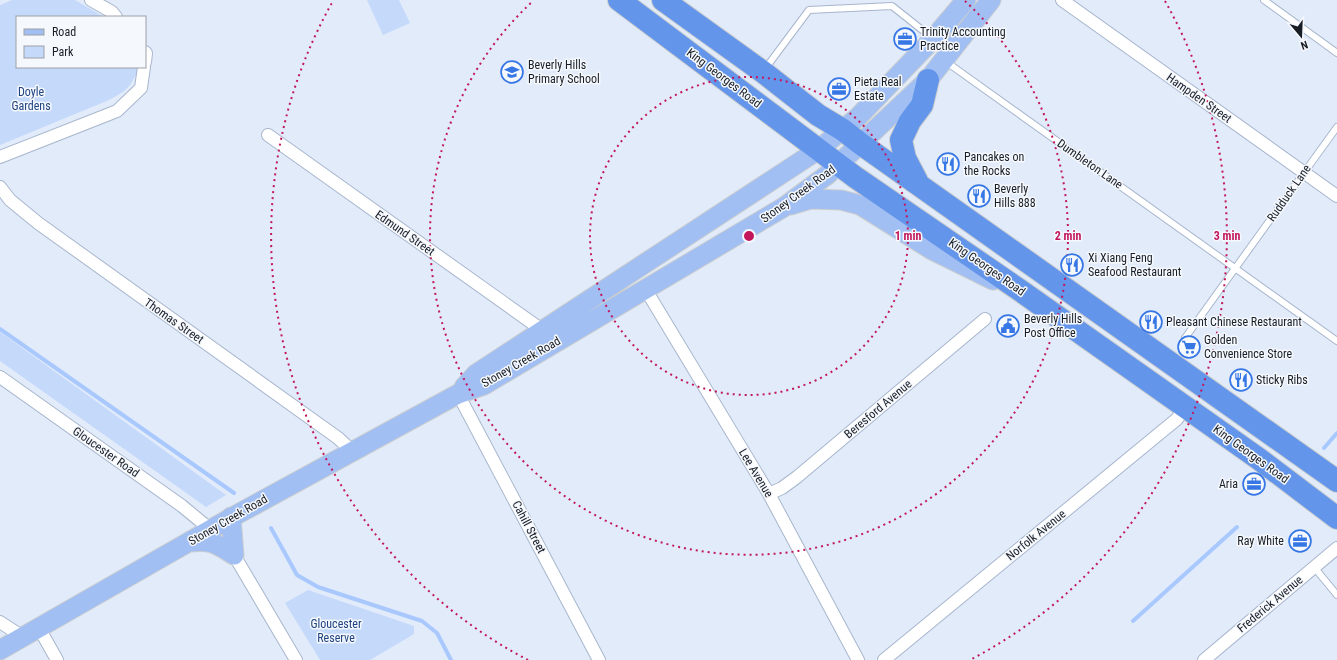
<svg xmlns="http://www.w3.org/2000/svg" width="1337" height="660" font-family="'Roboto Condensed',sans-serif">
<rect width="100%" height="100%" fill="#e2ebfa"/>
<!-- green -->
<path fill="#c5d9fb" d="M12 0H75L104 17H17V67H138L136 75 130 85 123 92 109 100 0 145V5Z
M367 0H399L410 23 383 35Z
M0 332 226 495 206 507 0 361Z
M308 590 414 626V634L370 660H320L285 603Z"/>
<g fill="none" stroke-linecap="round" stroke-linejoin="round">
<!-- stream -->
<path stroke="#a9c9fe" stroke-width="4" d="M0 329 234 493
M1324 448 1337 433
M271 528 297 575 318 587 422 621 437 633 451 660
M1133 621 1237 527"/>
<!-- lane casing -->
<g stroke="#a7b6cd" stroke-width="8">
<path id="lane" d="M1264 0 1337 53
M945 61 1337 341
M765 69 809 10 892 6 931 37
M1185 338 1337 127
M1314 567 1337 595"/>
</g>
<!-- street casing -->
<g stroke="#a7b6cd" stroke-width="14">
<path id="street" d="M91 0 112 12 116 17
M1062 0 1337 196
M145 52 146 53 145 62
M268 135 542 330
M0 157 117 111 141 88 144 67
M0 187 10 200 38 223 338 438 352 451
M646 290 769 494 858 660
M0 377 182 506 211 530
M458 394 599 660
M769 494 782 488 797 477 985 319
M234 555 296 660
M0 622 23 637
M39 628 57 660
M884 660 1177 419 1185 407
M1204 660 1337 548"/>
</g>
<!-- primary casing -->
<g stroke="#cccecf" stroke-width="21">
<path id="primary" d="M791 205 811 199 841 200 860 205 932 250 993 280
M464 387 476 374 818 150 858 117 933 39 966 0
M231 517 234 555
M190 542C213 540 216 544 234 555
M0 650 236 515 458 394 484 385 784 207 827 175 928 80 991 0"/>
</g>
<!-- highway casing -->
<g stroke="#cccecf" stroke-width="24">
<path id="highway" d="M619 0 855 177 1021 291 1259 459 1337 518
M663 0 763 72 818 115 843 130 861 144 1337 481
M917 181 905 158 901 140 910 121 922 105 928 80"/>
</g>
<!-- lane -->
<use href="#lane" stroke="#fff" stroke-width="6"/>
<!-- street -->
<use href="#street" stroke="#fff" stroke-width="12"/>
<!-- primary -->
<use href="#primary" stroke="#a1bff2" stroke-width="19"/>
<!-- highway -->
<use href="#highway" stroke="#6395ea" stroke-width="22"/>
</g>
<!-- distance rings -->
<g fill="none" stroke="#c2185b" stroke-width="2" stroke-dasharray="2 4">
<circle cx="749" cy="236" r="159"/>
<path d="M965 1A319 319 0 1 1 533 1"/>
<path d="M528 660A478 478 0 0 1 333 1M1165 1A478 478 0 0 1 970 660"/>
</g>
<!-- icons -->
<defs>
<g id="office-ring" transform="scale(1.15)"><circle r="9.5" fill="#f5f8fd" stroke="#3777e5" stroke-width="1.5"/><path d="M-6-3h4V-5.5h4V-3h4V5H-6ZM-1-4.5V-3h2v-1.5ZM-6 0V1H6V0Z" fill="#3777e5"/></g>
<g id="school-ring" transform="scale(1.15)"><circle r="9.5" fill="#f5f8fd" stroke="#3777e5" stroke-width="1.5"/><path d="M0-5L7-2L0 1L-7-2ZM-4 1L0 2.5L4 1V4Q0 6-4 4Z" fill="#3777e5"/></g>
<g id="restaurant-ring" transform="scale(1.15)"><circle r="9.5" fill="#f5f8fd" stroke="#3777e5" stroke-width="1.5"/><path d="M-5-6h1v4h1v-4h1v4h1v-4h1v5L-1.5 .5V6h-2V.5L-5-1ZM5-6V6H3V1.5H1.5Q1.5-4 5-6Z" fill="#3777e5"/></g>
<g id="civic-ring" transform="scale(1.15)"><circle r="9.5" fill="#f5f8fd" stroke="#3777e5" stroke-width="1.5"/><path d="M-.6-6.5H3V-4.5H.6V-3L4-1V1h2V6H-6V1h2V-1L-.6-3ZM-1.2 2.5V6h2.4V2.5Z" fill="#3777e5"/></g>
<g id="supermarket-ring" transform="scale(1.15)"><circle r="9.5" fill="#f5f8fd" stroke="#3777e5" stroke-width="1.5"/><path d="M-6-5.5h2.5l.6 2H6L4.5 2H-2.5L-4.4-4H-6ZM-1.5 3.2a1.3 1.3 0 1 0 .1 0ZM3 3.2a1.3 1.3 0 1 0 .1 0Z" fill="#3777e5"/></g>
</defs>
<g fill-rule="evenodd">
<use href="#office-ring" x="905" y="39"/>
<use href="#school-ring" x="512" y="72"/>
<use href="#office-ring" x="839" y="89"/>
<use href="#restaurant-ring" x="948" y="164"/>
<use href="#restaurant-ring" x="979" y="196"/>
<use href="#restaurant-ring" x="1072" y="265"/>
<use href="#restaurant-ring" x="1151" y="322"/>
<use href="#civic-ring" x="1008" y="326"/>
<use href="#supermarket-ring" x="1189" y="347"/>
<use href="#restaurant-ring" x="1241" y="380"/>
<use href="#office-ring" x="1254" y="484"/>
<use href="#office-ring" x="1300" y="541"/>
</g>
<g text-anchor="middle" stroke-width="3" stroke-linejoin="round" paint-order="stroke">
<!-- poi labels -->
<g font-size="12" fill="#181e26" stroke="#f5f8fd" text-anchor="start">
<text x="920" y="36">Trinity Accounting<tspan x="920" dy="14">Practice</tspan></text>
<text x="528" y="69">Beverly Hills<tspan x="528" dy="14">Primary School</tspan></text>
<text x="854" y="86">Pieta Real<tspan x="854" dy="14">Estate</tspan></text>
<text x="964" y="161">Pancakes on<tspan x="964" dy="14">the Rocks</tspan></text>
<text x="994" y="193">Beverly<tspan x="994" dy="14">Hills 888</tspan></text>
<text x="1088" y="262">Xi Xiang Feng<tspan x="1088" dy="14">Seafood Restaurant</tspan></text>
<text x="1024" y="323">Beverly Hills<tspan x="1024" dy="14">Post Office</tspan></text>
<text x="1166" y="326">Pleasant Chinese Restaurant</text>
<text x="1204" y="344">Golden<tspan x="1204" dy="14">Convenience Store</tspan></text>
<text x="1256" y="384">Sticky Ribs</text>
<text x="1238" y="488" text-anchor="end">Aria</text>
<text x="1284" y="545" text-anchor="end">Ray White</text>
</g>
<!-- street labels -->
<g font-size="12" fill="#181e26" stroke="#f5f8fd">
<text transform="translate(724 78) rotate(37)" y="4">King Georges Road</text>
<text transform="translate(1199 98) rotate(35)" y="4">Hampden Street</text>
<text transform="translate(1090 164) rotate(35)" y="4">Dumbleton Lane</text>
<text transform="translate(1289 193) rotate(-55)" y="4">Rudduck Lane</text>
<text transform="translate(798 194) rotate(-36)" y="4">Stoney Creek Road</text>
<text transform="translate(405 233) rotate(35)" y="4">Edmund Street</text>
<text transform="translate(987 267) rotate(35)" y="4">King Georges Road</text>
<text transform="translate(174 321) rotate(35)" y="4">Thomas Street</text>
<text transform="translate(521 362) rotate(-30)" y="4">Stoney Creek Road</text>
<text transform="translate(878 409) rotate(-40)" y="4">Beresford Avenue</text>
<text transform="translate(106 452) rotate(35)" y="4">Gloucester Road</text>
<text transform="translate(1251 454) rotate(36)" y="4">King Georges Road</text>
<text transform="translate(756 473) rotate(59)" y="4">Lee Avenue</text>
<text transform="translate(228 520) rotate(-30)" y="4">Stoney Creek Road</text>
<text transform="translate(529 527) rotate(62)" y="4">Cahill Street</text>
<text transform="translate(1036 535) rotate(-39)" y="4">Norfolk Avenue</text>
<text transform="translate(1270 604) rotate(-40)" y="4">Frederick Avenue</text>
</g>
<!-- park labels -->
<g font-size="12" fill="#1f4381" stroke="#f5f8fd">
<text x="31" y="96">Doyle<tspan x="31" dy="14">Gardens</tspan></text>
<text x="336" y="628">Gloucester<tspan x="336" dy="14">Reserve</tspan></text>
</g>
</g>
<circle cx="749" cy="236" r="6" fill="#c2185b" stroke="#f5f8fd" stroke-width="2"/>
<g font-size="12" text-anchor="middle" font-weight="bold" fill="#c2185b" stroke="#f5f8fd" stroke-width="3" stroke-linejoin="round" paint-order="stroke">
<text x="908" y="240">1 min</text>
<text x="1068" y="240">2 min</text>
<text x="1227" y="240">3 min</text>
</g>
<!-- legend -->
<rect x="16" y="16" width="130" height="52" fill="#f5f8fd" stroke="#9da1a7"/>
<rect x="24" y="29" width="20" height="6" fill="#a1bff2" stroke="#9da1a7"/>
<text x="52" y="36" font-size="12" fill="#181e26">Road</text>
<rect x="24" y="46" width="20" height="12" fill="#c5d9fb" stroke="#9da1a7"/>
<text x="52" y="56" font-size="12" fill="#181e26">Park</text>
<!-- north arrow -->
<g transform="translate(1301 36) rotate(161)" stroke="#f5f8fd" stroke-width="3" paint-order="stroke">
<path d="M0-3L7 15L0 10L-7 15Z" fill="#181e26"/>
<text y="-6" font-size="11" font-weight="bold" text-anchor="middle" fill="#181e26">N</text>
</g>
</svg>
